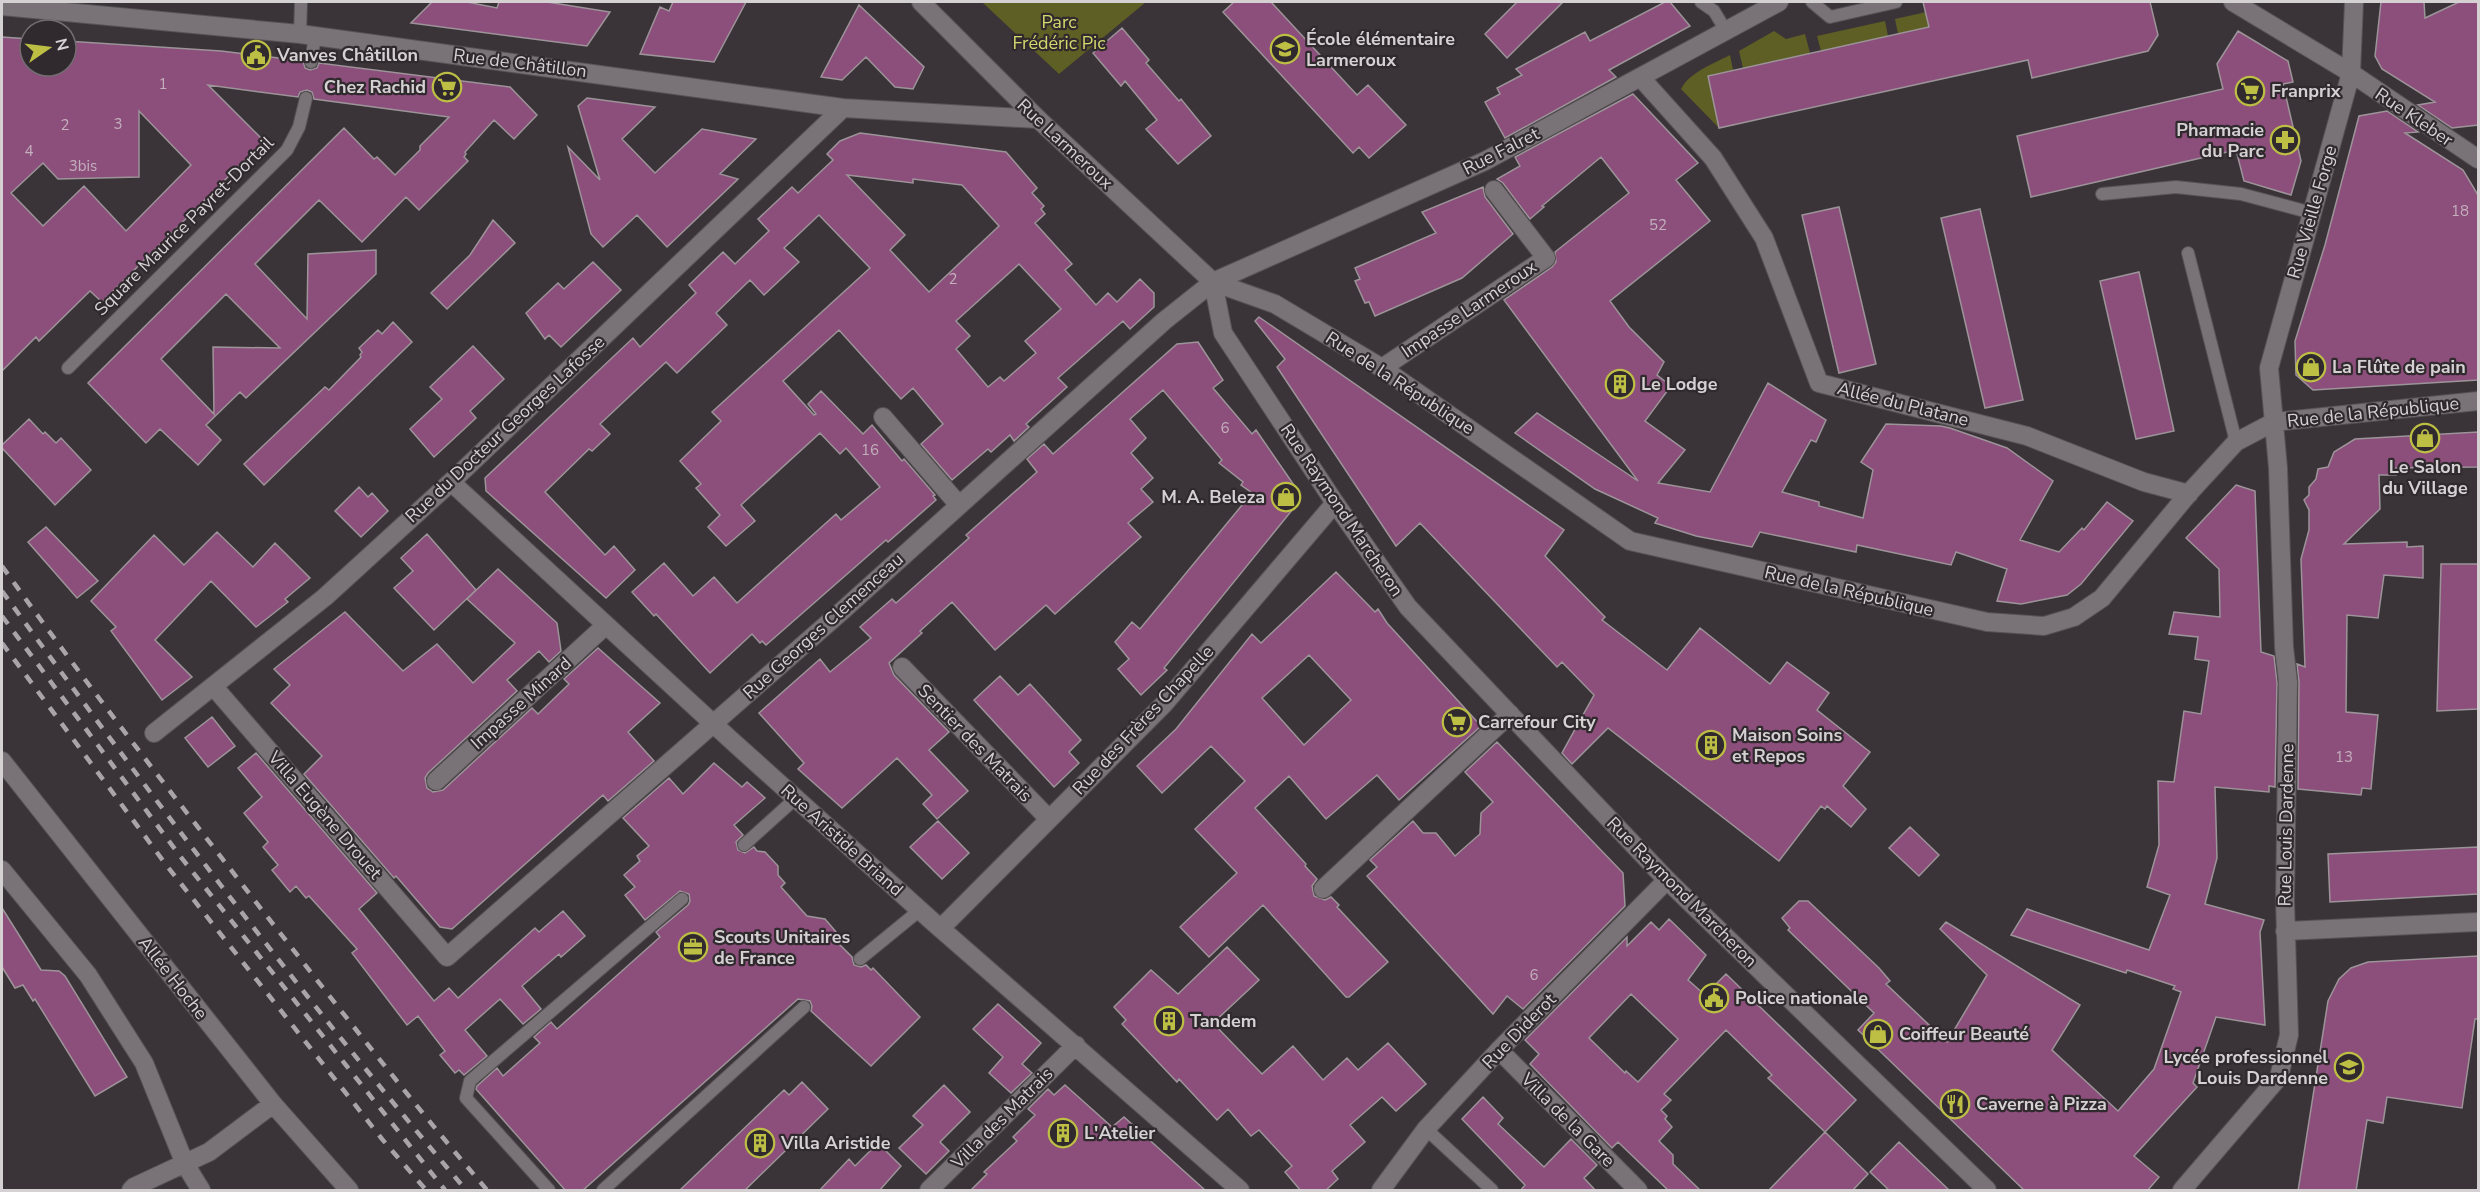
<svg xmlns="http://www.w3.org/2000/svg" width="2480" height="1192" font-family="'Nunito Sans',sans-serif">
<rect width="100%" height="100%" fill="#3a3438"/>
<!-- green -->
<path fill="#5d5f25" d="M982 2H1146L1059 74Z
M1962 4 1966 19 1898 34 1895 19Z
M1885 21 1888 36 1821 51 1817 36Z
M1774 31 1786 39 1805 34 1810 53 1743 68 1739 51Z
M1730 55 1733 70 1708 76 1719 128 1681 89C1690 72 1713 64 1730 55Z"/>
<!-- building -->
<path fill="#8c4e7b" stroke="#9c9499" stroke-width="1.5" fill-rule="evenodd" d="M432 2H467L497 8 499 2H547L610 12 587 46 411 23Z
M673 2H746L714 62 640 54 660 7 669 11Z
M1234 2H1271L1357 95 1368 85 1406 125 1369 158 1359 147 1353 153 1223 12Z
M1517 2H1563L1507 58 1485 34Z
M1665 2H1670L1690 26 1609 70 1616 77 1505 138 1485 102 1500 94 1497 88 1522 75 1516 69 1585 32 1590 41Z
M1923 2H2150L2158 35 2148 51 2032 78 2028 60 1719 128 1708 76 1929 27Z
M2381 2H2424L2425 18 2459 2H2478V125L2452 128 2418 105 2435 102 2382 69 2375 56Z
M859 5 924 67 913 89 895 87 866 57 842 80 821 77Z
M1122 28 1149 60 1146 63 1179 101 1181 99 1211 136 1178 164 1146 129 1157 120 1125 81 1121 86 1093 53Z
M2238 31 2288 61 2293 82 2283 84 2301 161 2291 195 2244 181 2236 150 2031 197 2017 136 2223 89 2217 64Z
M2 37 30 39V66H66V41L221 51 303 61 305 68 310 70 317 68 319 63 510 87 537 115 514 139 494 120 465 152 466 154 464 157 468 161 419 210 406 197 362 242 319 200 255 264 307 319 308 254 376 250V274L246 398 240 392 206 425 221 440 198 465 160 429 146 443 88 383 344 128 374 159 377 157 395 175 420 150V146L449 117 314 99 312 92 307 90 300 92 298 97 208 85 264 141 102 302 90 291 39 341 36 337 2 371ZM139 111 191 165 126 231 84 186 43 226 11 193 43 163 58 179 139 177ZM226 294 280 348 213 347 214 414 161 359Z
M1633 94 1698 163 1676 180 1710 221 1610 301 1629 327 1664 362 1657 375 1671 386 1645 421 1685 450 1658 483 1710 492 1768 383 1826 420 1816 442 1811 440 1782 492 1819 502V506L1863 518 1873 470 1861 462 1886 424 1941 426 1950 428 2007 448 2053 481 2020 540 2059 552 2082 528 2084 530 2107 502 2133 521 2081 584 2067 595 2021 604 1997 601 2007 569 1956 552 1951 565 1857 545 1856 552 1760 532 1752 547 1696 536 1655 523 1658 518 1595 489 1515 433 1537 413 1638 481 1504 300 1552 267 1556 262 1555 252 1629 193 1601 157 1542 206 1544 207 1530 219 1503 183 1497 179 1520 166 1515 157Z
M587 98 655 107 622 139 655 173 702 129 756 139 720 174 738 179 667 247 637 215 603 247 591 234 568 147 600 180 578 106Z
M2387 111 2418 132 2405 133 2463 170 2478 195V380L2313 390 2296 375 2295 341 2325 245 2359 116Z
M860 133 1006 152 1037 188 1032 193 1044 206 1041 209 1045 214 1035 223 1072 264 1065 270 1096 305 1108 293 1117 302 1140 279 1154 293V307L1130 329 1123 321 1058 378 1067 387 1026 424 1029 427 1014 441 1010 435 991 452 988 449 952 480 921 444 943 424 913 388 901 399 839 330 783 381 814 415 816 414 808 404 821 391 863 434 872 425 902 461 904 459 935 495 933 496 936 500 888 542 886 540 766 645 762 641 760 643 752 634 710 673 656 614 654 616 632 592 664 563 693 596 714 577 737 603 836 514 841 520 880 487 846 448 840 454 820 433 741 505 755 521 726 546 708 527 720 515 696 488 701 484 680 461 721 421 712 412 870 268 819 215 784 248 799 262 764 295 750 280 716 313 727 325 677 373 666 362 600 424 610 434 592 451 589 449 545 492 605 555 614 546 635 570 606 598 486 491 485 478 633 338 640 347 696 293 689 285 723 252 735 264 769 231 758 219 792 187 798 193 833 160 827 154 840 141ZM847 175 913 183V179L962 185 999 226 929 292 890 250 905 235ZM1019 264 1061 309 1025 341 1036 353 1004 381 1000 377 988 387 956 349 970 336 956 321Z
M1483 187 1485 197 1513 234 1462 278 1375 316 1369 302 1365 303 1355 281 1360 279 1355 268 1436 233 1422 212Z
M1839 207 1876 364 1839 373 1802 215Z
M1980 209 2023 400 1985 408 1941 218Z
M493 220 515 243 447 309 431 293 470 255Z
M593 262 621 290 561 347 549 335 545 339 526 313 558 283 564 289Z
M2139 272 2174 431 2136 439 2100 281Z
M1259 317 1564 530 1545 556 1605 617 1602 620 1667 670 1700 628 1770 684 1787 662 1829 693 1817 710 1870 752 1843 786 1866 809 1851 827 1827 806 1825 809 1821 806 1779 861 1608 728 1572 764 1562 753 1594 695 1562 662 1557 667 1420 523 1396 546 1277 367 1285 359 1255 321Z
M393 322 412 342 264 485 244 464 325 387 329 390 361 357 360 355 362 352 359 348 378 330 382 334Z
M1198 342 1223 380 1213 388 1252 434 1256 430 1298 491 1297 504 1164 668 1167 670 1141 695 1118 669 1129 659 1115 642 1132 622 1140 629 1252 493 1241 485 1243 482 1219 463 1222 460 1163 390 1130 419 1146 438 1131 453 1153 478 1141 489 1153 502 1128 523 1141 537 1055 614 1046 605 995 650 952 602 920 631 922 633 889 663 894 675 949 732 929 750 968 791 937 819 923 804 932 795 897 758 842 808 798 769 804 763 759 713 820 659 830 672 871 638 860 627 892 599 896 603 969 538 966 535 1037 472 1027 459 1044 444 1053 454 1177 344Z
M473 346 504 379 470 411 476 418 434 457 410 429 442 399 430 387Z
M29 419 43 434 45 432 56 443 61 438 91 470 55 505 2 448V445Z
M2478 432V467L2396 468V475H2379L2380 509 2344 544 2407 542V547L2423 546V578L2384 575 2378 618 2347 615 2346 712 2378 715 2371 789 2362 788 2361 795 2298 789 2299 682 2297 664 2305 667 2301 559 2309 530V510L2304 500 2309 495V487L2316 479 2318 469 2328 467 2334 452 2355 439Z
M2236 485 2255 491 2261 652 2274 656 2277 683 2275 787 2269 786V792L2215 787 2217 858 2205 904 2264 920 2260 932 2265 1025 2216 1017 2193 1083 2197 1087 2134 1156 2159 1177 2147 1191H2025L1858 1030 1874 1013 1788 930 1790 928 1782 918 1799 901H1808L1879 968 1890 981 1886 984 1947 1042 1987 975 1940 929 1946 922 2080 1005 2052 1050 2118 1111 2154 1069 2181 992 2173 989 2175 986 2127 970 2126 973 2011 935 2027 909 2149 950 2170 895 2147 887 2159 845 2158 781 2174 782 2184 711 2201 714 2209 661 2195 659 2198 637 2169 634 2174 612 2220 617 2219 569 2186 538Z
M359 487 368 497 372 493 388 511 361 537 335 511Z
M46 527 98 581 77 598 28 542Z
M217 532 253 567 275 543 310 578 285 599 288 602 256 627 211 581 155 640 192 677 162 700 111 631 116 627 91 601 154 535 184 565Z
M427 534 476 590 434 630 394 588 413 571 401 558Z
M2441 564H2478V709L2437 711Z
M498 569 557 623 561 651 549 662 539 651 507 680 517 691 428 773 425 778 427 788 433 792 443 790 532 708 538 714 569 684 564 679 598 648 660 703 628 732 654 761 608 801 603 795 452 929 440 927 396 876 394 878 304 774 322 756 271 703 290 685 274 669 345 612 403 671 437 644 473 683 515 643 467 599Z
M1336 572 1375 612 1378 609 1387 623 1481 726 1399 800 1377 775 1326 819 1289 776 1255 808 1306 864 1305 866 1317 879 1312 886 1314 896 1325 900 1331 897 1339 905 1337 907 1388 962 1349 997H1346L1263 905 1209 957 1180 927 1237 873 1195 829 1245 781 1211 746 1162 793 1137 766 1176 729 1252 634 1261 643ZM1309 655 1351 700 1304 745 1262 698Z
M1000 676 1018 695 1030 684 1081 740 1069 752 1079 763 1054 787 974 700Z
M212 717 235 746 208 767 185 738Z
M1497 742 1623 873 1625 906 1523 1009 1507 996 1493 1014 1367 876 1377 867 1370 860 1413 821 1423 833H1436L1455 856 1480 834 1481 813 1493 802 1465 772Z
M256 753 377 893 359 909 434 1001 449 988 458 998 535 928 539 932 563 911 585 936 561 957 559 954 522 986 541 1009 523 1024 500 999 465 1030 487 1056 464 1075 459 1070 455 1073 440 1055 445 1051 418 1016 407 1025 352 953 357 949 309 896 306 898 296 886 290 892 272 870 278 865 263 847 268 842 244 813 262 797 238 768Z
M714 763 742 787 747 782 765 798 734 825 743 835 736 842 738 850 745 853 754 847 757 851 765 852 778 866V875L785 883 781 887 807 916 825 919 837 933V942L852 957 854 965 861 967 866 965 871 970 873 968 920 1017 871 1066 811 1011 812 1006 810 1001 798 999 582 1191H566L476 1089 477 1086 497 1068 503 1076 540 1043 534 1037 551 1022 557 1029 660 937 656 932 688 905 690 901 689 894 680 891 645 920 625 895 635 887 624 875 640 861 637 856 649 846 623 818 669 778 683 794Z
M938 821 969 853 942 879 910 847Z
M1910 827 1939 855 1919 876 1889 848Z
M2478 847V894L2330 902 2328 854Z
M2 908 41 970 59 971 65 976 127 1077 95 1096 35 999 33 1001 23 985 15 988 2 967Z
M1669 919 1706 955 1688 980 1705 995 1726 974 1856 1100 1825 1132 1768 1078 1772 1075 1726 1030 1664 1094 1671 1100 1661 1110 1667 1116 1665 1119 1672 1127 1659 1141 1673 1155V1164L1701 1191H1669L1618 1142 1612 1148 1530 1064 1539 1054 1525 1040 1627 937V946L1651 922 1659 930ZM1631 994 1678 1039 1638 1082 1626 1071 1625 1073 1589 1038Z
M1227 947 1259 980 1213 1023 1262 1074 1293 1046 1323 1080 1347 1058 1358 1070 1388 1043 1426 1084 1396 1111 1382 1097 1350 1125 1365 1142 1332 1171 1338 1179 1325 1191H1301L1285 1172 1292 1166 1259 1130 1251 1136 1228 1109 1217 1120 1179 1079 1177 1082 1122 1024 1126 1020 1114 1007 1151 970 1178 994Z
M2478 956V1019H2475L2462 1108 2387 1097 2383 1123 2367 1120 2356 1191H2298L2328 1001 2339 979 2351 968 2368 962Z
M998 1004 1041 1043 1022 1064 1032 1073 1011 1093 989 1073 1003 1057 973 1029Z
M802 1082 828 1109 744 1191H679L784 1090 789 1095Z
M944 1085 970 1112 940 1142 949 1151 926 1174 899 1148 923 1125 913 1116Z
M1065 1085 1112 1127 1124 1117 1206 1191H970L987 1174 984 1172 1017 1141 1013 1137 1035 1115 1028 1109 1048 1089 1054 1095Z
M1483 1097 1503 1118 1498 1124 1544 1167 1571 1139 1597 1165 1584 1178 1596 1191H1520L1525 1185 1462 1119Z
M1825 1132 1868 1174 1852 1191H1768Z
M1899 1142 1950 1191H1890L1870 1172Z
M878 1143 901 1166 879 1191H819L849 1159 855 1166Z"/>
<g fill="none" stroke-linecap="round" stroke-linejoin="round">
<!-- lane casing -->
<g stroke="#575255" stroke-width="14">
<path id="lane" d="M1701 2 1714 11 1726 31
M1812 2 1830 17 1896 2
M300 34 301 2
M311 62 315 36
M2102 194 2176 187 2241 194 2312 213
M2188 253 2236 442
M68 368 287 150 299 127 306 98
M744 845 796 798
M860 959 920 910
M1426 1129 1492 1190
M549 1190 466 1098 470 1081 682 899
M603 1190 804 1007"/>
</g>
<!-- street casing -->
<g stroke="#575255" stroke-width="20">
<path id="street" d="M2233 2 2351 73 2478 159
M2 6 300 34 843 108 1038 119
M1641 78 1713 158 1764 238 1819 383 2027 436 2144 482 2189 494
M1213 282 1275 304 1382 368 1630 541 1987 622 2044 626 2074 617 2102 598 2189 493 2236 442 2274 422 2478 401
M1382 368 1546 258 1494 190
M883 417 958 504
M451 482 731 740 932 921 1240 1190
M902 667 1049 819
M214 687 447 957 842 611 1164 321 1213 282 1485 161 1779 2
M154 733 325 597 451 482 843 108
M2 761 273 1104 349 1190
M436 781 606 625
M2 870 88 975 144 1063 185 1164 201 1190
M1323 889 1510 714
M941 928 1164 704 1335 503
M2285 931 2478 922
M1499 1050 1638 1190
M131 1190 134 1187 209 1152 273 1104
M929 1190 1076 1045
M1381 1190 1426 1129 1499 1050 1667 880
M2182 1190 2279 1077 2289 1035 2285 901 2288 682 2284 647 2278 468 2269 368 2351 73 2354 2"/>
</g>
<!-- secondary casing -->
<g stroke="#575255" stroke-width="20">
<path id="secondary" d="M921 2 1038 119 1213 282 1223 333 1335 503 1408 607 1667 880 1987 1190"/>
</g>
<!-- lane -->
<use href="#lane" stroke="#797276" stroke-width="12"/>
<!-- street -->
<use href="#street" stroke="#797276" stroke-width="18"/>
<!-- secondary -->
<use href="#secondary" stroke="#797276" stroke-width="18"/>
<!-- rail -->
<path stroke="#a9a4a7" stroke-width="4.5" stroke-dasharray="10 10" stroke-linecap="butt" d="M2 566C85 683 174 796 262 910 336 1004 409 1099 487 1190
M2 591C150 795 303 998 466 1190
M2 616 180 856 445 1190
M2 643 167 866 382 1139 426 1190"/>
</g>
<!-- icons -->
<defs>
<g id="school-ring" transform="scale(1.5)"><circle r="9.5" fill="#302a2e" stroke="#bcbf44" stroke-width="1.5"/><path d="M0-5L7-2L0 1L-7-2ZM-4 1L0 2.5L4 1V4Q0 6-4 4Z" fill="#bcbf44"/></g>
<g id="civic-ring" transform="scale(1.5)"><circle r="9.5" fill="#302a2e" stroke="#bcbf44" stroke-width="1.5"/><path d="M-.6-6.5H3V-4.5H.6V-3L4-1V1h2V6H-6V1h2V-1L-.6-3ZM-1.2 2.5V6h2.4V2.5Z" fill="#bcbf44"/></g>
<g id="supermarket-ring" transform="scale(1.5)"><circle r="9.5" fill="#302a2e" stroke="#bcbf44" stroke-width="1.5"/><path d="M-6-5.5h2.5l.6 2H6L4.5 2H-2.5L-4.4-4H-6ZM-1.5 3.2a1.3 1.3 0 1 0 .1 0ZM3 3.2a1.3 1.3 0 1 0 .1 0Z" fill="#bcbf44"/></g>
<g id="pharmacy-ring" transform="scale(1.5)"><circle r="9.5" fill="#302a2e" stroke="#bcbf44" stroke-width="1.5"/><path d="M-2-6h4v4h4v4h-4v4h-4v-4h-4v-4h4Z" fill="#bcbf44"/></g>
<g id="shop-ring" transform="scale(1.5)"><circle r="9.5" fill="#302a2e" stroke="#bcbf44" stroke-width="1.5"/><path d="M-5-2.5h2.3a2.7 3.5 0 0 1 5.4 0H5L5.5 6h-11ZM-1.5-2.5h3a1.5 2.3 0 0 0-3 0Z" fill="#bcbf44"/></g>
<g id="building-ring" transform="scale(1.5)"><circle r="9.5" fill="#302a2e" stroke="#bcbf44" stroke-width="1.5"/><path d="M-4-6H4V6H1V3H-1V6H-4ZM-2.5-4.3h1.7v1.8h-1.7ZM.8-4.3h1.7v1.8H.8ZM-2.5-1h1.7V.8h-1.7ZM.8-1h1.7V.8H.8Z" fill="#bcbf44"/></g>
<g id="office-ring" transform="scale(1.5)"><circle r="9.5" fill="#302a2e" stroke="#bcbf44" stroke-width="1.5"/><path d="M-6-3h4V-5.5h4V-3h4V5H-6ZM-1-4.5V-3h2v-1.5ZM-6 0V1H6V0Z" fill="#bcbf44"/></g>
<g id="restaurant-ring" transform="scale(1.5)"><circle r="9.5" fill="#302a2e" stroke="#bcbf44" stroke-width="1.5"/><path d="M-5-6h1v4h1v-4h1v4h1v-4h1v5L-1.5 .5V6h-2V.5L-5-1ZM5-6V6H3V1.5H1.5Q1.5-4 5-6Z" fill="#bcbf44"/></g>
</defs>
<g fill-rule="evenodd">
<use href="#school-ring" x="1285" y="49"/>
<use href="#civic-ring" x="256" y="55"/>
<use href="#supermarket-ring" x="447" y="87"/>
<use href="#supermarket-ring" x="2250" y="91"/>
<use href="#pharmacy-ring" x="2285" y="140"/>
<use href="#shop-ring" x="2311" y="367"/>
<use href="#building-ring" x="1620" y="384"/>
<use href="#shop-ring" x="2425" y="438"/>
<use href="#shop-ring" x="1286" y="497"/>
<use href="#supermarket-ring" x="1457" y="722"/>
<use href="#building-ring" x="1711" y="745"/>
<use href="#office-ring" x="693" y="947"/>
<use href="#civic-ring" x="1714" y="998"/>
<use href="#building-ring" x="1169" y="1021"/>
<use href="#shop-ring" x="1878" y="1034"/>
<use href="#school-ring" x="2349" y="1067"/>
<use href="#restaurant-ring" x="1955" y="1104"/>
<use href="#building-ring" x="1063" y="1133"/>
<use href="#building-ring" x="760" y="1143"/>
</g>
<g text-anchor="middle" stroke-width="4.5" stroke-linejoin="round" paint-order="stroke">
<!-- number labels -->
<g font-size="15" fill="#c3b0bd">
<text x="163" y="89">1</text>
<text x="118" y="129">3</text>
<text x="65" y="130">2</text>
<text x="29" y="156">4</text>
<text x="83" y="171">3bis</text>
<text x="2460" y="216">18</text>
<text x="1658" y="230">52</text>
<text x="953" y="284">2</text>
<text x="1225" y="433">6</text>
<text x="870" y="455">16</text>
<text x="2344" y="762">13</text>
<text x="1534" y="980">6</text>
</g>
<!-- park labels -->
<g font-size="18" fill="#d4d86d" stroke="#302a2e">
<text x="1059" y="28">Parc<tspan x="1059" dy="21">Frédéric Pic</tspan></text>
</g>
<!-- poi labels -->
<g font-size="18" font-weight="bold" fill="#d5d1d3" stroke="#302a2e" text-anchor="start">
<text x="1306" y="45">École élémentaire<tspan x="1306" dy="21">Larmeroux</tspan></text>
<text x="277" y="61">Vanves Châtillon</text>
<text x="426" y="93" text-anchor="end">Chez Rachid</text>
<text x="2271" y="97">Franprix</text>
<text x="2264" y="136" text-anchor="end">Pharmacie<tspan x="2264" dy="21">du Parc</tspan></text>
<text x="2332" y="373">La Flûte de pain</text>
<text x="1641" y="390">Le Lodge</text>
<text x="2425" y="473" text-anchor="middle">Le Salon<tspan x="2425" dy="21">du Village</tspan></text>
<text x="1265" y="503" text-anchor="end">M. A. Beleza</text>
<text x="1478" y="728">Carrefour City</text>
<text x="1732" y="741">Maison Soins<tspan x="1732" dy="21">et Repos</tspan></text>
<text x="714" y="943">Scouts Unitaires<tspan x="714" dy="21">de France</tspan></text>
<text x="1735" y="1004">Police nationale</text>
<text x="1190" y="1027">Tandem</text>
<text x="1899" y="1040">Coiffeur Beauté</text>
<text x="2328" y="1063" text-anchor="end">Lycée professionnel<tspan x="2328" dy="21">Louis Dardenne</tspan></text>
<text x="1976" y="1110">Caverne à Pizza</text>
<text x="1084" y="1139">L'Atelier</text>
<text x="781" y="1149">Villa Aristide</text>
</g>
<!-- street labels -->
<g font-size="18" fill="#d5d1d3" stroke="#302a2e">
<text transform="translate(520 63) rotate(7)" y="6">Rue de Châtillon</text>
<text transform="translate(2414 117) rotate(34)" y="6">Rue Kleber</text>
<text transform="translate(1065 144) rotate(43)" y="6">Rue Larmeroux</text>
<text transform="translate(1501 151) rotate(-27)" y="6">Rue Falret</text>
<text transform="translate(2312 212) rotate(-74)" y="6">Rue Vieille Forge</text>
<text transform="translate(184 226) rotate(-45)" y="6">Square Maurice Payret-Dortail</text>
<text transform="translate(1469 309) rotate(-34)" y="6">Impasse Larmeroux</text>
<text transform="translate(1400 383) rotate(33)" y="6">Rue de la République</text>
<text transform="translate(1903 404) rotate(14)" y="6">Allée du Platane</text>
<text transform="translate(2373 412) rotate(-6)" y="6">Rue de la République</text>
<text transform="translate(505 429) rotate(-43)" y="6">Rue du Docteur Georges Lafosse</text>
<text transform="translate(1342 510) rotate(56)" y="6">Rue Raymond Marcheron</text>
<text transform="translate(1849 591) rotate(13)" y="6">Rue de la République</text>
<text transform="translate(823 626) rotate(-42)" y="6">Rue Georges Clemenceau</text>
<text transform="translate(521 703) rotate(-42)" y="6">Impasse Minard</text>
<text transform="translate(1143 720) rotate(-47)" y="6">Rue des Frères Chapelle</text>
<text transform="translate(975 743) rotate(46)" y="6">Sentier des Matrais</text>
<text transform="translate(325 815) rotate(49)" y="6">Villa Eugène Drouet</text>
<text transform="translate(2286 825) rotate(-89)" y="6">Rue Louis Dardenne</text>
<text transform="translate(842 840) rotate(42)" y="6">Rue Aristide Briand</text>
<text transform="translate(1682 892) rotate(45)" y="6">Rue Raymond Marcheron</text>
<text transform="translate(173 978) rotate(52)" y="6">Allée Hoche</text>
<text transform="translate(1519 1031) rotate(-46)" y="6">Rue Diderot</text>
<text transform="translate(1002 1118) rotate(-45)" y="6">Villa des Matrais</text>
<text transform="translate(1568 1120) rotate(45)" y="6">Villa de la Gare</text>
</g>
</g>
<!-- border -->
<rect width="2480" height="1192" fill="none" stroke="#d5d1d3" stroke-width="6"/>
<!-- north arrow -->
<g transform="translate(48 48) rotate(76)"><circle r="28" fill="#302a2e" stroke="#726d70" stroke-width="1.5"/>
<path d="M0-4.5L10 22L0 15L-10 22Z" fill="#bcbf44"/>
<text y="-9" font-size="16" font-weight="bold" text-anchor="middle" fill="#d5d1d3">N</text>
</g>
</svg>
